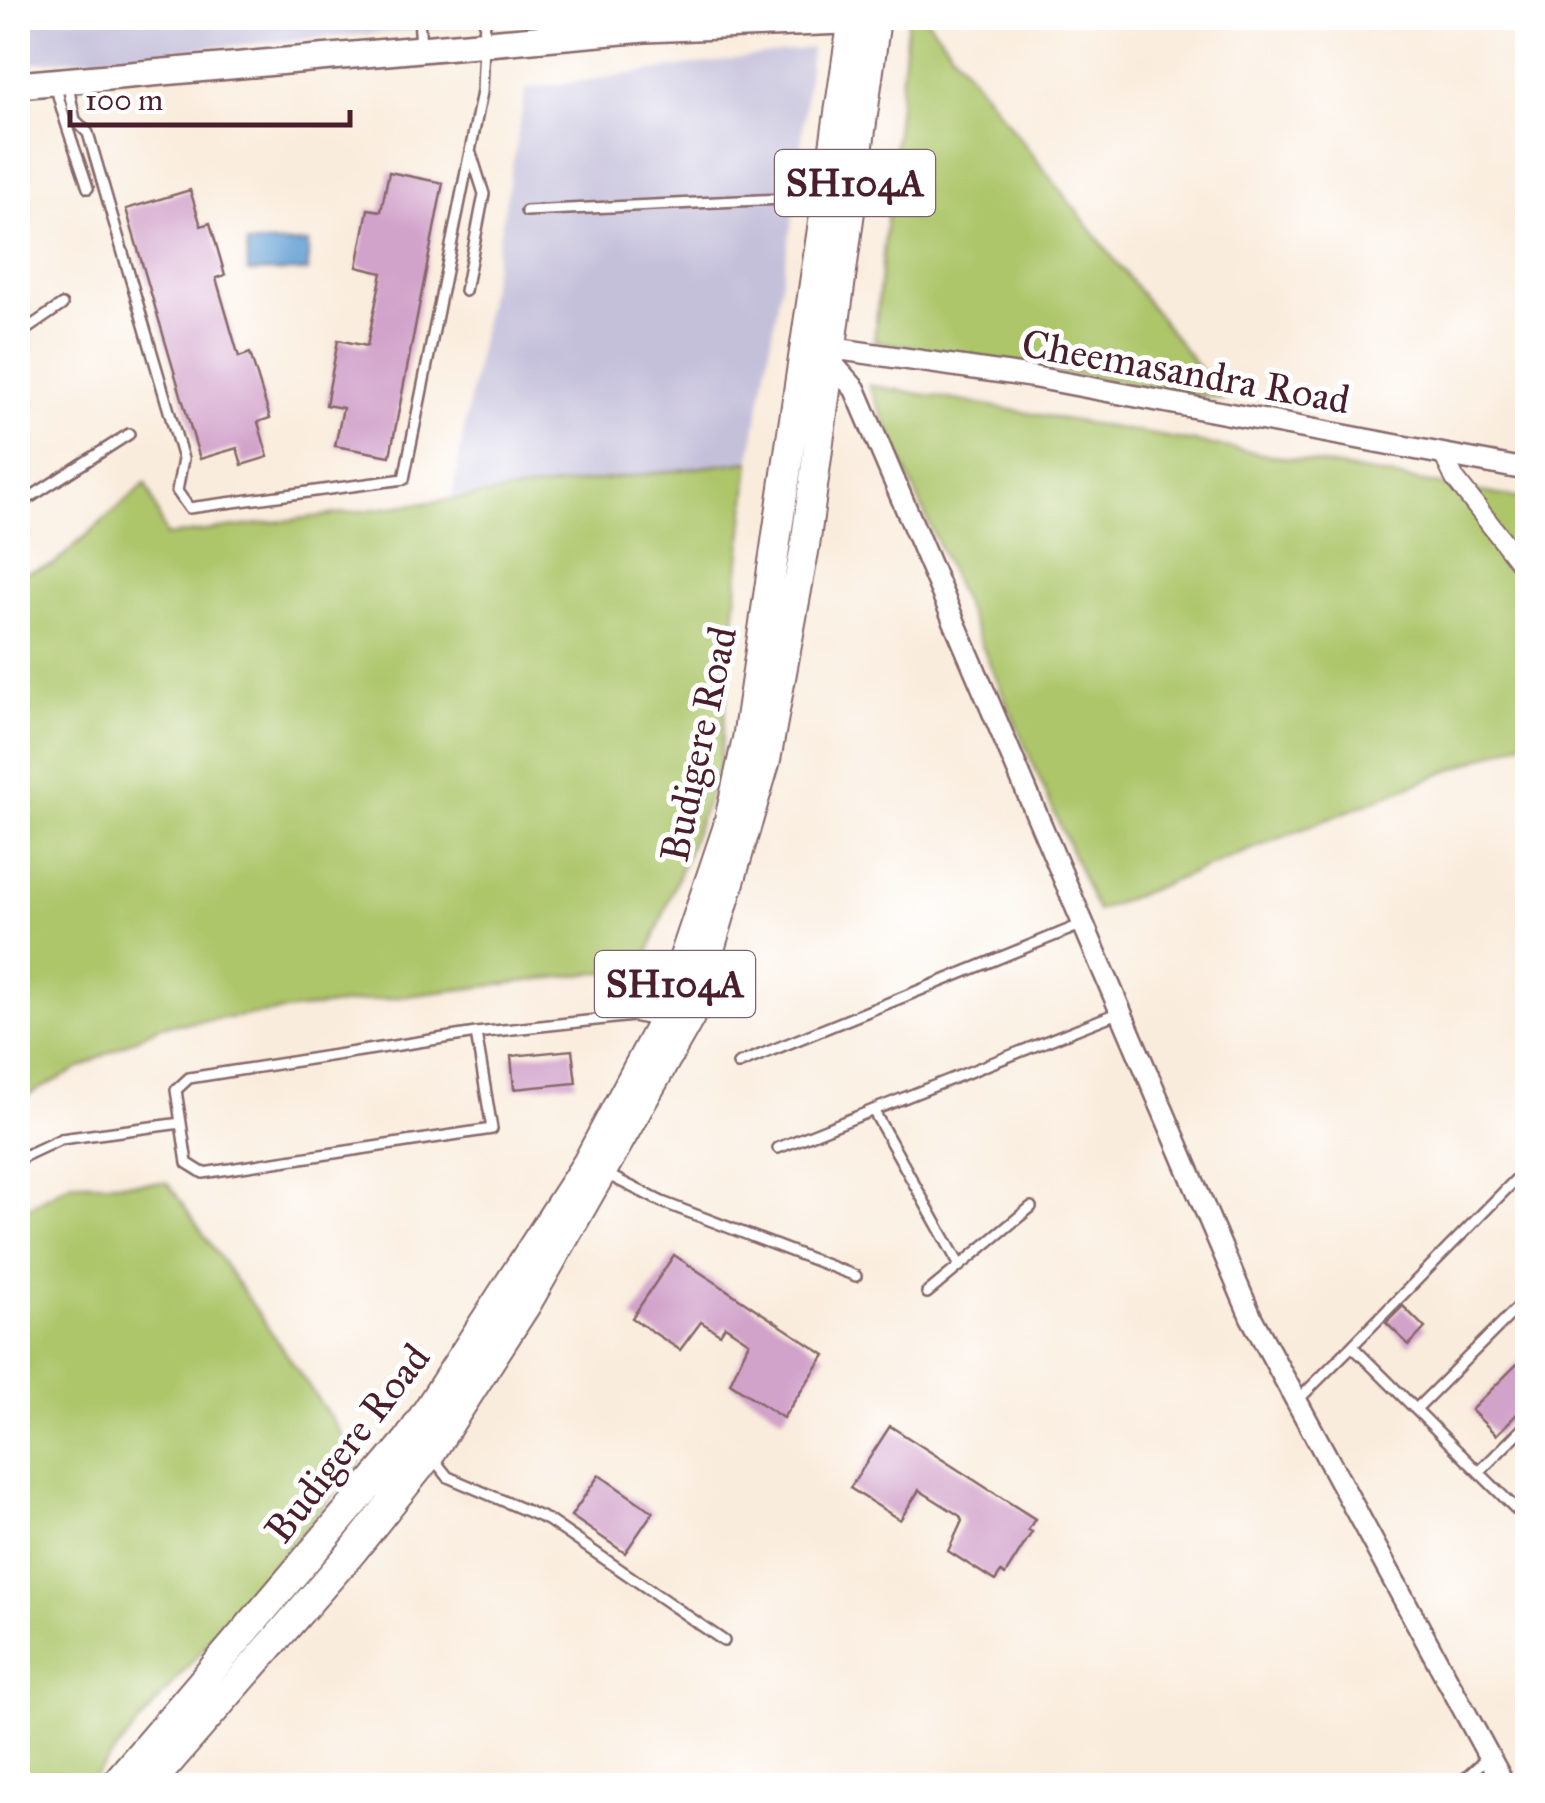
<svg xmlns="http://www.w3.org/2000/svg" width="1545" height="1803" font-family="'IM FELL Great Primer',serif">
<rect width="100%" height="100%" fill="#fff"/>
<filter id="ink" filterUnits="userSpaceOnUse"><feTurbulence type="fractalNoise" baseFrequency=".01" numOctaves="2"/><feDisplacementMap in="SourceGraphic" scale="20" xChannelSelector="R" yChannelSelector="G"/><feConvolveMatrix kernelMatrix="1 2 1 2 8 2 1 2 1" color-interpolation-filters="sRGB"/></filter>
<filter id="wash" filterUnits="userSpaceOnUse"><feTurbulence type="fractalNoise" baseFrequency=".0048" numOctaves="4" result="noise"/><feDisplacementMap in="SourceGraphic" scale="40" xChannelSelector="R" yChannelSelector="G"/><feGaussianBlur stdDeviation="2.25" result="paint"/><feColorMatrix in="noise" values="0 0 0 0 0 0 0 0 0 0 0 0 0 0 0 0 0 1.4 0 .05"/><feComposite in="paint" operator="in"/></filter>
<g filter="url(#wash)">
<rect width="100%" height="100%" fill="#f9ecdc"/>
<!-- industrial -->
<path fill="#c5c0da" d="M18 18H555L18 64Z
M811 48 796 198 750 461 452 497 526 89Z"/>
<!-- green -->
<path fill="#adc66b" stroke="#7c724b" stroke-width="2.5" d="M908 18H926L1223 399 874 341Z
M869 385 1527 500V740L1097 911Z
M750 461 719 770 643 967 161 1026 18 1100V574L53 565 146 483 166 536Z
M72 1183H168L361 1462 87 1785H18V1213Z"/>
<!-- water -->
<path fill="#629fd3" stroke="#565f7f" stroke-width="2.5" d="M308 243V271L248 272 247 244Z"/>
<g id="blocks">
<!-- building -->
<path fill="#d1a2ca" d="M389 172 443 183 390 456 335 446 343 408 326 405 338 340 367 346 382 273 357 267 368 209 381 211Z
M190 190 201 226 210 223 225 275 216 278 239 357 250 353 270 418 258 422 268 457 242 465 237 448 200 459 126 209Z
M572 1050 576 1083 514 1089 511 1056Z
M674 1255 825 1355 783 1418 730 1383 749 1342 725 1326 720 1334 701 1322 680 1350 632 1318Z
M1403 1306 1425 1328 1409 1345 1386 1323Z
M1528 1353V1403L1496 1435 1471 1410Z
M890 1426 1035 1519 1028 1530 1032 1532 1005 1575 1001 1572 995 1581 948 1551 962 1521 960 1516 919 1490 900 1520 850 1488Z
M599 1475 653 1512 625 1553 571 1516Z"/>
</g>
</g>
<g filter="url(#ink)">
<use href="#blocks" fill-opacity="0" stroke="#876769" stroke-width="2.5"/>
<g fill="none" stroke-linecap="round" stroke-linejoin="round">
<!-- service casing -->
<g stroke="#876769" stroke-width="14">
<path id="service" d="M419 18 421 46
M1522 18 1528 24
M56 86C63 121 77 153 88 188
M68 86 75 120 88 133 183 459 177 491 189 508 404 479 482 92 485 18
M526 211 823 197
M465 291 484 194 471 153
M18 335 62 305
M18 505 129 434
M738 1064 1083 924
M873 1110 960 1266
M181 1123 187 1163 203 1173 492 1129 476 1033
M778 1148 1120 1012
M18 1159 61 1139 181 1123 176 1090 189 1078 476 1033 633 1016 660 1022
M606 1174 662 1202 856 1276
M927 1293 1031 1207
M1352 1346 1528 1167
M1296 1402 1352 1346 1528 1521
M1416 1409 1528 1297
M432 1457 448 1477 548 1520 724 1641
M1479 1472 1528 1423
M1457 1786 1488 1757"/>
</g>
<!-- minor casing -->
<g stroke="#876769" stroke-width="22">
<path id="minor" d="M1443 454 1455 479 1528 573"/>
</g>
<!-- tertiary casing -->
<g stroke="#876769" stroke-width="25">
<path id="tertiary" d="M831 348 1033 377 1528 470
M822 360 830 361 855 389 1251 1317 1505 1786"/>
</g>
<!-- secondary casing -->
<g stroke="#876769" stroke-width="30">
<path id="secondary" d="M18 85 645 29 870 20"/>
</g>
<!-- primary casing -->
<g stroke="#876769" stroke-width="32">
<path id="primary" d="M113 1786 408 1440 587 1163 662 1022 727 829 747 739 853 18
M148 1786 352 1552 430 1454 526 1305 690 1017 766 760 805 546 876 18"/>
</g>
<!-- service -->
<use href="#service" stroke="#fff" stroke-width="9"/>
<!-- minor -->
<use href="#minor" stroke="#fff" stroke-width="18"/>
<!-- tertiary -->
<use href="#tertiary" stroke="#fff" stroke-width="20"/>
<!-- secondary -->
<use href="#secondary" stroke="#fff" stroke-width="25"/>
<!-- primary -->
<use href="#primary" stroke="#fff" stroke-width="28"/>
</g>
</g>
<g text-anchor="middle" stroke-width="10" stroke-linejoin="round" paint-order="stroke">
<!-- shield labels -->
<g fill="#fff" stroke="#80626b" stroke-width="2.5">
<rect x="775" y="150" width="160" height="66" rx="8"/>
<rect x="595" y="951" width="160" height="66" rx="8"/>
</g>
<g font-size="38" font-weight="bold" fill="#4a1f2b">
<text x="855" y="196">SH104A</text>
<text x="675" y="997">SH104A</text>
</g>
<!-- street labels -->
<g font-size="40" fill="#4a1f2b" stroke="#fff">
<text transform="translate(1186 371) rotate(10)" y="14">Cheemasandra Road</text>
<text transform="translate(698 744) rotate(-78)" y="14">Budigere Road</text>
<text transform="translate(347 1443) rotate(-52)" y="14">Budigere Road</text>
</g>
</g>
<!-- margin -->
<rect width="1545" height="1803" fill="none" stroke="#fff" stroke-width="60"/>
<!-- scale -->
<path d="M70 110v15h280v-15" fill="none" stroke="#4a1f2b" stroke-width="5"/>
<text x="85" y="110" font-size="30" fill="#4a1f2b" stroke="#ffffff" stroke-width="8" paint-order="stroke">100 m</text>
</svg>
